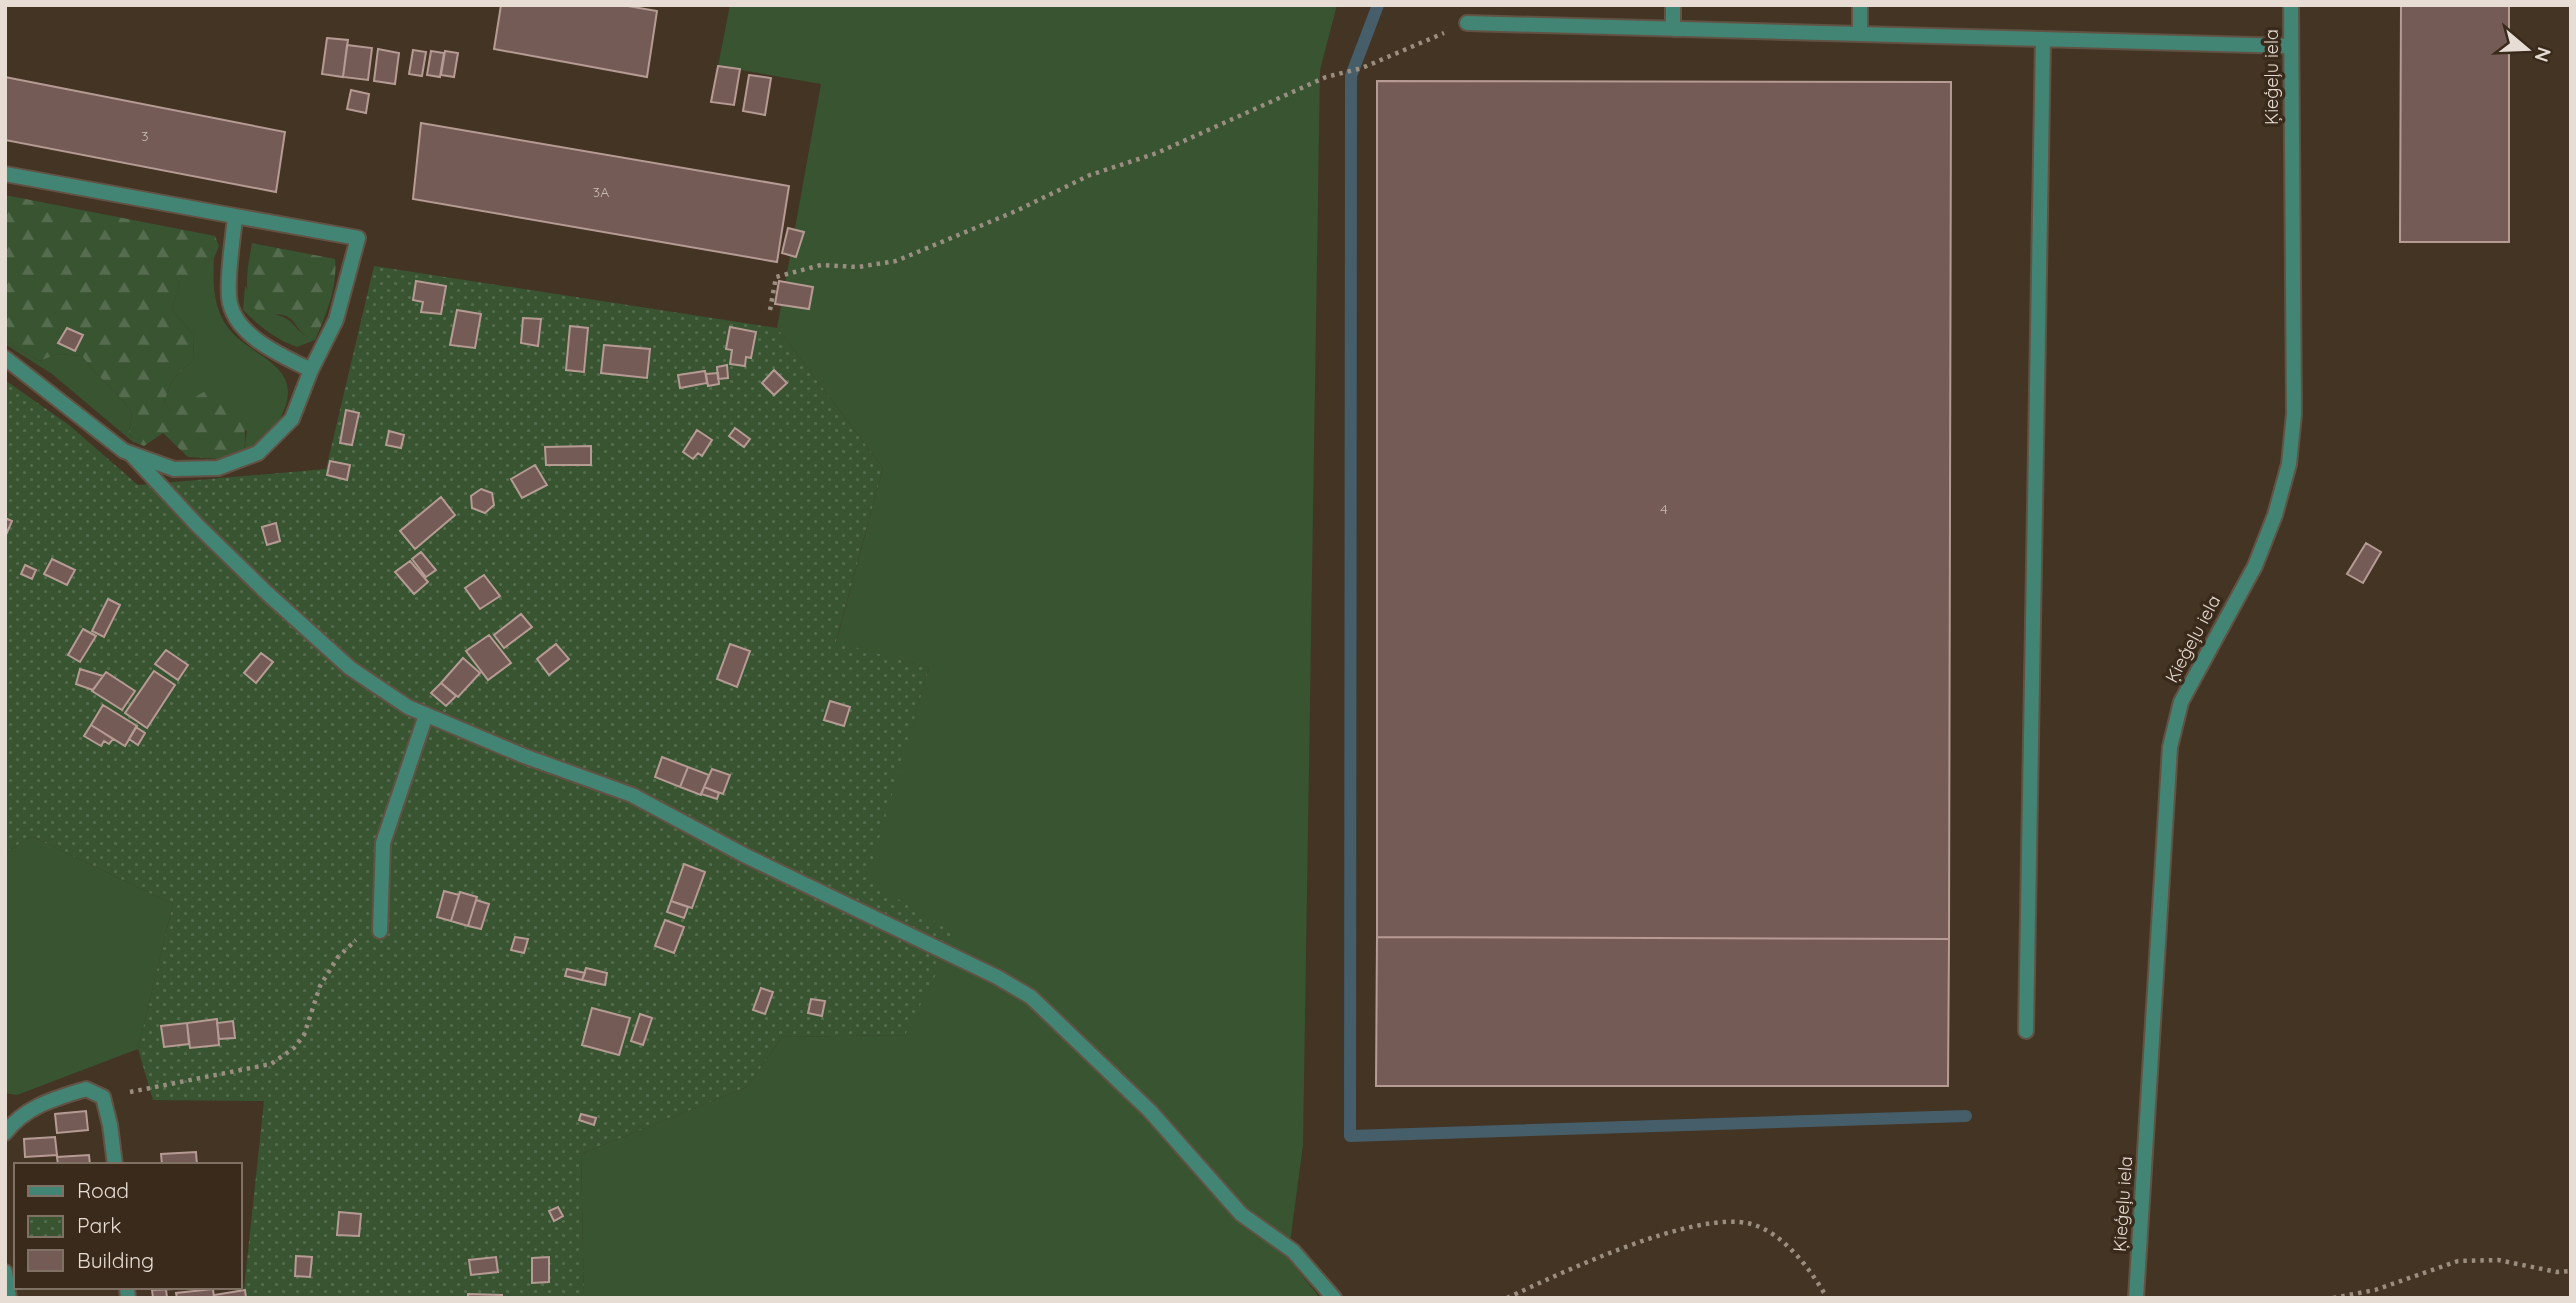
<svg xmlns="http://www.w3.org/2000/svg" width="2576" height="1303" font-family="Quicksand,sans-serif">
<defs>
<pattern id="forest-firs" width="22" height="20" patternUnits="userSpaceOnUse" patternTransform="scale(1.75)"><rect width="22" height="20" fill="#385431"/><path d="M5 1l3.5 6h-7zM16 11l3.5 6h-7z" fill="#556c4e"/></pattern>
<pattern id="park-dots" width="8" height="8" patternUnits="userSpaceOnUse" patternTransform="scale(1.75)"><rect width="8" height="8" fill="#385431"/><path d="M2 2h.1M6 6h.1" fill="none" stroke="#556c4e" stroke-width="1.8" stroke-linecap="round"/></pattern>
</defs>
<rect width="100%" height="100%" fill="#433424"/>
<!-- grass -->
<path fill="#385431" d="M730 5H1337L1320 70 1303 1145 1288 1258 1320 1298H584L581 1154 747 1087 782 1037 905 1035 866 880 929 668 836 643 883 468 777 328 821 84 718 66Z
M214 258C213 277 213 298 221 316 239 359 312 359 280 419 274 431 258 445 244 450L247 431 171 411 164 402 173 379 194 359 193 334 172 310 180 279Z
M245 286 263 313C299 315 288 330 315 340L297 347C275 339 259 326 243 310Z
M5 340 39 361 58 354 82 356C97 377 117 391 132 412L129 432 133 442 52 374 5 344Z
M31 836 173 904 138 1049 17 1095 5 1093V853Z"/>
<!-- forest -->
<path fill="url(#forest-firs)" d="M5 195 215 236 219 246 214 258 180 280 172 310 193 334 194 359 173 379 164 402 171 411 207 390C236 403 249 417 244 450L219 459 188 457 163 433 144 446 133 442 129 432 132 412C117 391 97 377 82 356L58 354 39 361 5 340Z
M252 243 335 259C338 286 326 315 315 340 295 333 299 322 286 316 278 313 271 316 263 314 238 305 249 262 252 243Z"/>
<!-- park -->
<path fill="url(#park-dots)" d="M374 266 777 328 883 468 836 642 929 668 867 880 956 935 905 1035 782 1037 747 1087 581 1154 584 1298H243L264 1101 153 1100 138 1049 173 904 31 836 5 853V380L69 425 138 485 326 469Z"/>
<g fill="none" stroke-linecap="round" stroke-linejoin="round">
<!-- stream -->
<path stroke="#465d6a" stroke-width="12" d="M1378 5 1351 76 1350 1136 1966 1116"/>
</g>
<!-- building -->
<path fill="#745b55" stroke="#b69b94" stroke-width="2" d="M501 5H622L657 11 647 77 494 49Z
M2401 5H2509V242H2400Z
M327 38 348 40 343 77 322 74Z
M347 45 372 48 368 80 343 77Z
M378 49 399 53 395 84 374 81Z
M413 50 426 52 422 76 409 74Z
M431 51 444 53 440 77 427 75Z
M445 51 458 53 454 77 441 75Z
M718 66 740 69 734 105 711 102Z
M749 75 771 78 765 115 743 111Z
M5 77 285 132 276 192 5 140Z
M1377 81 1951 82 1949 939 1377 937Z
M351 90 369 94 366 113 347 109Z
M421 123 789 186 777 262 413 199Z
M788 228 804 232 796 257 782 253Z
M416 281 446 286 441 314 421 312 423 302 413 300Z
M779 281 813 287 809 309 775 304Z
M457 310 481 314 475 348 450 345Z
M523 318 541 319 538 346 521 343Z
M570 326 588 328 584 372 566 370Z
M730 327 756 332 751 358 746 357 745 366 730 364 732 350 726 349Z
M67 328 83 335 75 351 58 343Z
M604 345 650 349 647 378 601 373Z
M727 365 728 378 718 379 717 367Z
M774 370 787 383 774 395 762 383Z
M705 371 707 383 680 388 678 375Z
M718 373 719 384 708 386 706 374Z
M346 410 359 413 352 445 340 443Z
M735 428 750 439 744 447 729 436Z
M697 430 712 440 702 456 698 453 693 459 683 452Z
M389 431 404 435 401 448 386 445Z
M591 446V465H546L545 447Z
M330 461 350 465 347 480 327 475Z
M535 465 547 485 522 498 511 479Z
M481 489 492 493 494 505 485 513 472 508 471 496Z
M441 497 455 515 415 549 400 531Z
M5 518 12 521 5 537Z
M276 523 280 541 267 545 262 527Z
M2366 543 2381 552 2363 583 2347 574Z
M421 552 436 570 426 577 412 559Z
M52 559 75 570 67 585 44 574Z
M410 561 428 582 414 594 395 572Z
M25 565 36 570 32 579 21 574Z
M484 575 500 596 480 609 465 588Z
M108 599 120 605 104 637 92 631Z
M521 614 532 627 504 648 494 635Z
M83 629 96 636 80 662 68 655Z
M489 635 511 663 488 680 466 651Z
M556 644 569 659 549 675 537 659Z
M730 644 750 651 737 687 717 679Z
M166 650 188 665 178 680 155 664Z
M261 653 273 662 256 683 244 673Z
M463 658 480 673 458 697 441 683Z
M80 669 103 676 93 690 76 684Z
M154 671 175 685 147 728 125 713Z
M106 672 135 691 122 710 92 691Z
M441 683 456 696 446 706 431 693Z
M830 701 850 707 844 726 824 720Z
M103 705 137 726 125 746 91 725Z
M91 725 113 739 109 744 104 741 101 746 84 736Z
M136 727 145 733 138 745 129 739Z
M662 757 688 767 680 787 655 777Z
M688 767 709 775 701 795 680 787Z
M712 769 730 775 723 794 704 787Z
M704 787 719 793 717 799 701 794Z
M684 864 705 872 692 908 671 901Z
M444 891 459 895 451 921 437 917Z
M460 892 477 897 468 926 451 921Z
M476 900 489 904 481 929 468 926Z
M671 901 688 907 684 918 667 912Z
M665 920 684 927 674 953 655 946Z
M515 937 528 939 524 953 511 950Z
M1377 937 1949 939 1948 1086H1376Z
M586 968 607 973 605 985 582 980Z
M567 969 585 973 582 980 565 976Z
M761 988 773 992 765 1014 753 1010Z
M811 999 825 1001 822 1016 808 1013Z
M592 1008 630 1018 619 1055 582 1045Z
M640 1014 652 1018 643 1045 631 1041Z
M217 1019 219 1045 190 1048 187 1023Z
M233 1021 235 1038 219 1039 217 1023Z
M187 1023 189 1044 164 1047 161 1026Z
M86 1111 88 1130 57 1133 55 1114Z
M581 1114 596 1118 594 1125 579 1120Z
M55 1137 57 1155 25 1157 24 1139Z
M196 1152 197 1165H162L161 1154Z
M89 1155 90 1165H58L57 1157Z
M558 1207 563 1216 554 1221 549 1211Z
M339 1212 361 1214 359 1236 337 1235Z
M296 1256 312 1257 310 1277 295 1276Z
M496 1257 498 1272 471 1275 469 1260Z
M549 1257V1282L532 1283V1258Z
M152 1287H174V1289L152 1290Z
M166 1289 167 1298H153L152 1290Z
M213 1289 214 1298H177L176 1293Z
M245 1290 246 1298H214V1295Z
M468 1294 502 1295V1298H468Z"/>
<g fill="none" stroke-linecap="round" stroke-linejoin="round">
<!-- service casing -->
<g stroke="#615244" stroke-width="18">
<path id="service" d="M1467 23 2291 46
M1673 29V5
M131 454 198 526 268 594 350 668 408 707 524 756 632 795 744 855 997 977 1031 997 1150 1111 1241 1214 1293 1251 1334 1298
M380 931 383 843 426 715
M2026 1031 2043 39
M5 1133C26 1106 54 1099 86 1089L103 1097 110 1125 115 1165
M5 1272 9 1298
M127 1287 128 1298"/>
</g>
<!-- minor casing -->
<g stroke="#615244" stroke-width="18">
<path id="minor" d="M1860 5V34
M5 174 235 216C233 242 227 271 229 297 232 335 282 356 311 370L292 419 258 453 218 468 174 469 124 451 5 358
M235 216 358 238 336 320 311 370
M2136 1298 2170 747 2181 702 2255 566 2275 515 2289 464 2294 414 2291 5"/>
</g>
<!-- path -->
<path stroke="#9a8e81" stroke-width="4.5" stroke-dasharray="3.5 5" stroke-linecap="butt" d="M770 310 776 277 821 265 858 267 896 261 1016 211 1090 175 1157 153 1326 77 1362 68 1444 33
M130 1092 271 1064 294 1048 304 1035 320 986 338 957 356 940
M1507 1298C1561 1273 1695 1209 1751 1224 1783 1232 1812 1271 1827 1298
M2333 1298 2375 1290 2458 1261 2498 1260 2557 1272 2571 1271"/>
<!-- service -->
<use href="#service" stroke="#438575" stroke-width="14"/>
<!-- minor -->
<use href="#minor" stroke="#438575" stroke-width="14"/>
</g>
<g text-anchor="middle" stroke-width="7" stroke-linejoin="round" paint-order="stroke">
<!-- number labels -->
<g font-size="14" fill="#cabcb4">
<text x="145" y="141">3</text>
<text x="601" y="197">3A</text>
<text x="1664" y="514">4</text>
</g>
<!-- street labels -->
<g font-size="18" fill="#e7ddd4" stroke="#392a1b">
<text transform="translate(2272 77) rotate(-90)" y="6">Ķieģeļu iela</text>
<text transform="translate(2193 639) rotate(-62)" y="6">Ķieģeļu iela</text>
<text transform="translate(2123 1204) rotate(-86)" y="6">Ķieģeļu iela</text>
</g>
</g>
<!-- border -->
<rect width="2576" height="1303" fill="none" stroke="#e7ddd4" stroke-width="14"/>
<!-- legend -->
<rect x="14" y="1163" width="228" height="126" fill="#392a1b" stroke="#7f7265" stroke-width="2"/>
<rect x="28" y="1186" width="35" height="10" fill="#438575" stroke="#7f7265" stroke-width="2"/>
<text x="77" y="1198" font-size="21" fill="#e7ddd4">Road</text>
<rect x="28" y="1216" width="35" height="21" fill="url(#park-dots)" stroke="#7f7265" stroke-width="2"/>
<text x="77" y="1233" font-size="21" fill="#e7ddd4">Park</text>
<rect x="28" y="1250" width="35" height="21" fill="#745b55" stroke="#7f7265" stroke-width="2"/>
<text x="77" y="1268" font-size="21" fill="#e7ddd4">Building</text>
<!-- north arrow -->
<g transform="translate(2527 49) rotate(109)" stroke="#392a1b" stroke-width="5" paint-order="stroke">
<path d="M0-5L12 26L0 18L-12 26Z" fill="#e7ddd4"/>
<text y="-10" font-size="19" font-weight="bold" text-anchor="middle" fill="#e7ddd4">N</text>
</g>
</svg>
